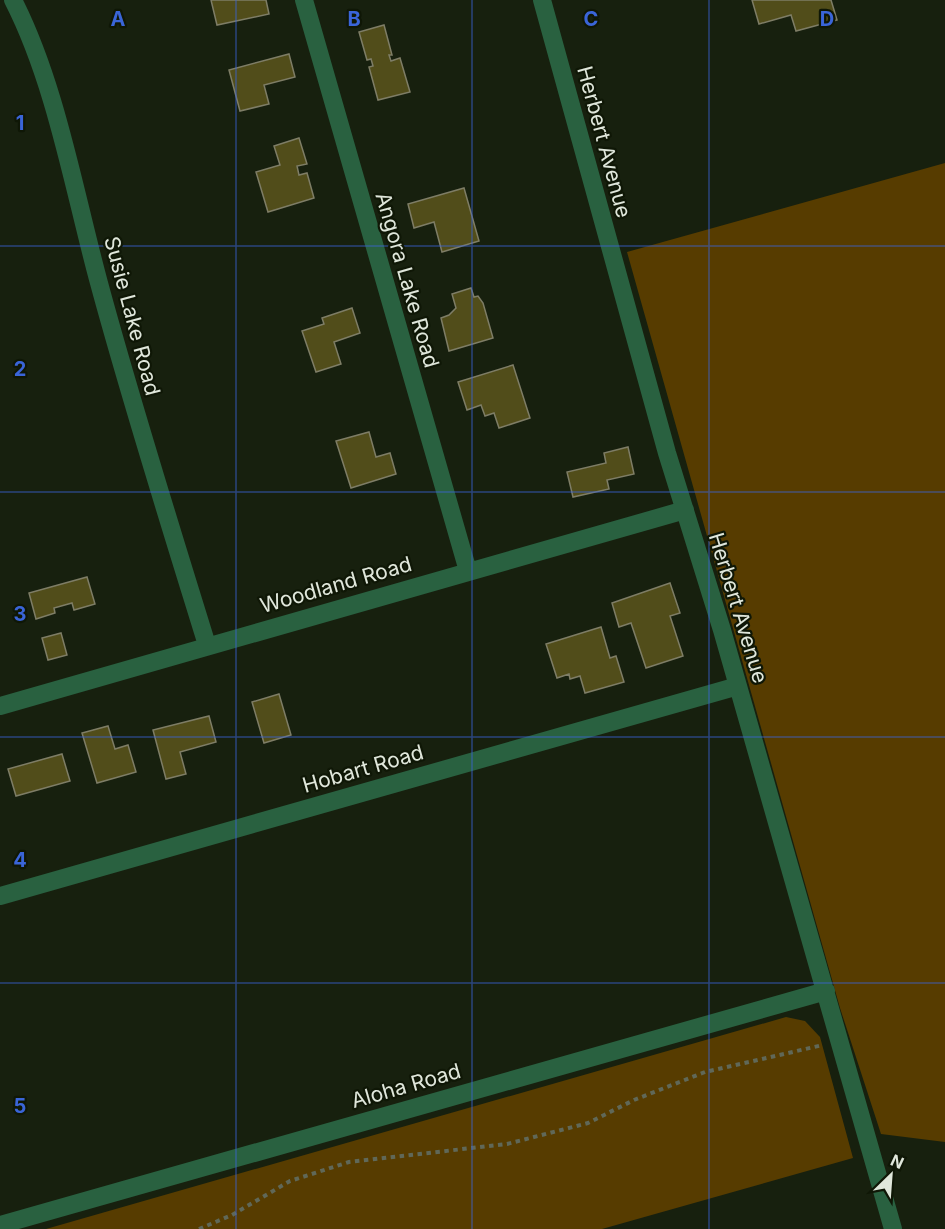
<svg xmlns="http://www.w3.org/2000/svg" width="945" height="1229" font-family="Inter,sans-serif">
<rect width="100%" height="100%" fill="#17200e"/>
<!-- green -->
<path fill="#573c00" d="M945 163V1142L881 1134 840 1008 627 252Z
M786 1017 805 1021 820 1037 853 1158 602 1229H46Z"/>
<!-- building -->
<path fill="#514d1a" stroke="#7e7d66" stroke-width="1.5" d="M211 0H266L269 14 217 25Z
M752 0H831L837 20 796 31 791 15 759 24Z
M384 25 392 55H389L391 61 400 58 410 92 378 100 369 67 373 66 371 59 367 60 359 32Z
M289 54 295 77 264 85 269 104 240 111 229 70Z
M299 138 307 164 297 166 299 175 307 173 314 198 268 212 256 172 280 165 274 146Z
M464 188 479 241 442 252 434 222 414 228 408 204Z
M471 288 474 297 478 296 483 303 493 338 449 351 441 318 449 315 456 308 452 294Z
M352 308 360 333 334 342 341 364 316 372 302 331 324 324 322 318Z
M513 365 530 418 499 428 494 413 485 416 481 405 467 410 458 382Z
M369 432 376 457 390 453 396 474 351 488 336 441Z
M628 447 634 474 607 480 609 489 573 497 567 472 606 463 604 453Z
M87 577 95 604 74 610 72 603 54 608 55 613 36 619 29 593Z
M670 583 680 613 670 616 683 656 646 668 631 623 619 627 612 603Z
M601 627 610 658 616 656 624 682 585 693 580 676 570 679 569 674 557 678 546 644Z
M61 633 67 655 48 660 42 638Z
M279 694 291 735 264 743 252 702Z
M209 716 216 742 180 752 186 774 166 779 153 730Z
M108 726 115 749 128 745 136 772 97 783 82 733Z
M62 754 70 781 16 796 8 769Z"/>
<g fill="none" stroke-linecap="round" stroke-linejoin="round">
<!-- path -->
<path stroke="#606858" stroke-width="4" stroke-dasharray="4.5 4.5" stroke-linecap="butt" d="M199 1229 232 1215 290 1181 349 1162 507 1144 588 1123 634 1100 705 1072 823 1045"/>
<!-- street -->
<path stroke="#296140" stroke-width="18" d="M13 0C56 84 74 191 99 283 132 405 170 525 207 645
M304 0 468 571
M542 0 667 453 722 630 893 1229
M0 706 685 510
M0 896 738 686
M0 1225 826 991"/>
</g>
<!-- grid -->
<path fill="none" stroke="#3a65d8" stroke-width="1.5" stroke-opacity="0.55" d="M236 0V1229M472 0V1229M709 0V1229M0 246H945M0 492H945M0 737H945M0 983H945"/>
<g text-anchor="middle" stroke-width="4.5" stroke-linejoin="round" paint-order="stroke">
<!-- street labels -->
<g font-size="21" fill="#e0e7db" stroke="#0f1706">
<text transform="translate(604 142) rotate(75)" y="7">Herbert Avenue</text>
<text transform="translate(407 280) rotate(74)" y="7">Angora Lake Road</text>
<text transform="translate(132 316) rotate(75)" y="7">Susie Lake Road</text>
<text transform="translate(336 585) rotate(-16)" y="7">Woodland Road</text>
<text transform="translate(738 608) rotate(73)" y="7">Herbert Avenue</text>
<text transform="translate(363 769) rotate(-16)" y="7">Hobart Road</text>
<text transform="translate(406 1086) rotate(-16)" y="7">Aloha Road</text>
</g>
</g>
<g font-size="20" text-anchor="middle" font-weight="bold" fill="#3a65d8" stroke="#0f1706" stroke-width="4.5" stroke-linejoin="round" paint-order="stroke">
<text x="118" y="26">A</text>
<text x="354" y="26">B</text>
<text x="591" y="26">C</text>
<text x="827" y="26">D</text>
<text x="20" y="130">1</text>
<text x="20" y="376">2</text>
<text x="20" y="621">3</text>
<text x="20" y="867">4</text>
<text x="20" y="1113">5</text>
</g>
<!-- north arrow -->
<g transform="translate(891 1175) rotate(25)" stroke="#0f1706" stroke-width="4.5" paint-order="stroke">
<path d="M0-4.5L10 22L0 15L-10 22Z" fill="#e0e7db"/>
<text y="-9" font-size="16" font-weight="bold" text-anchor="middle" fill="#e0e7db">N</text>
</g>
</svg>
